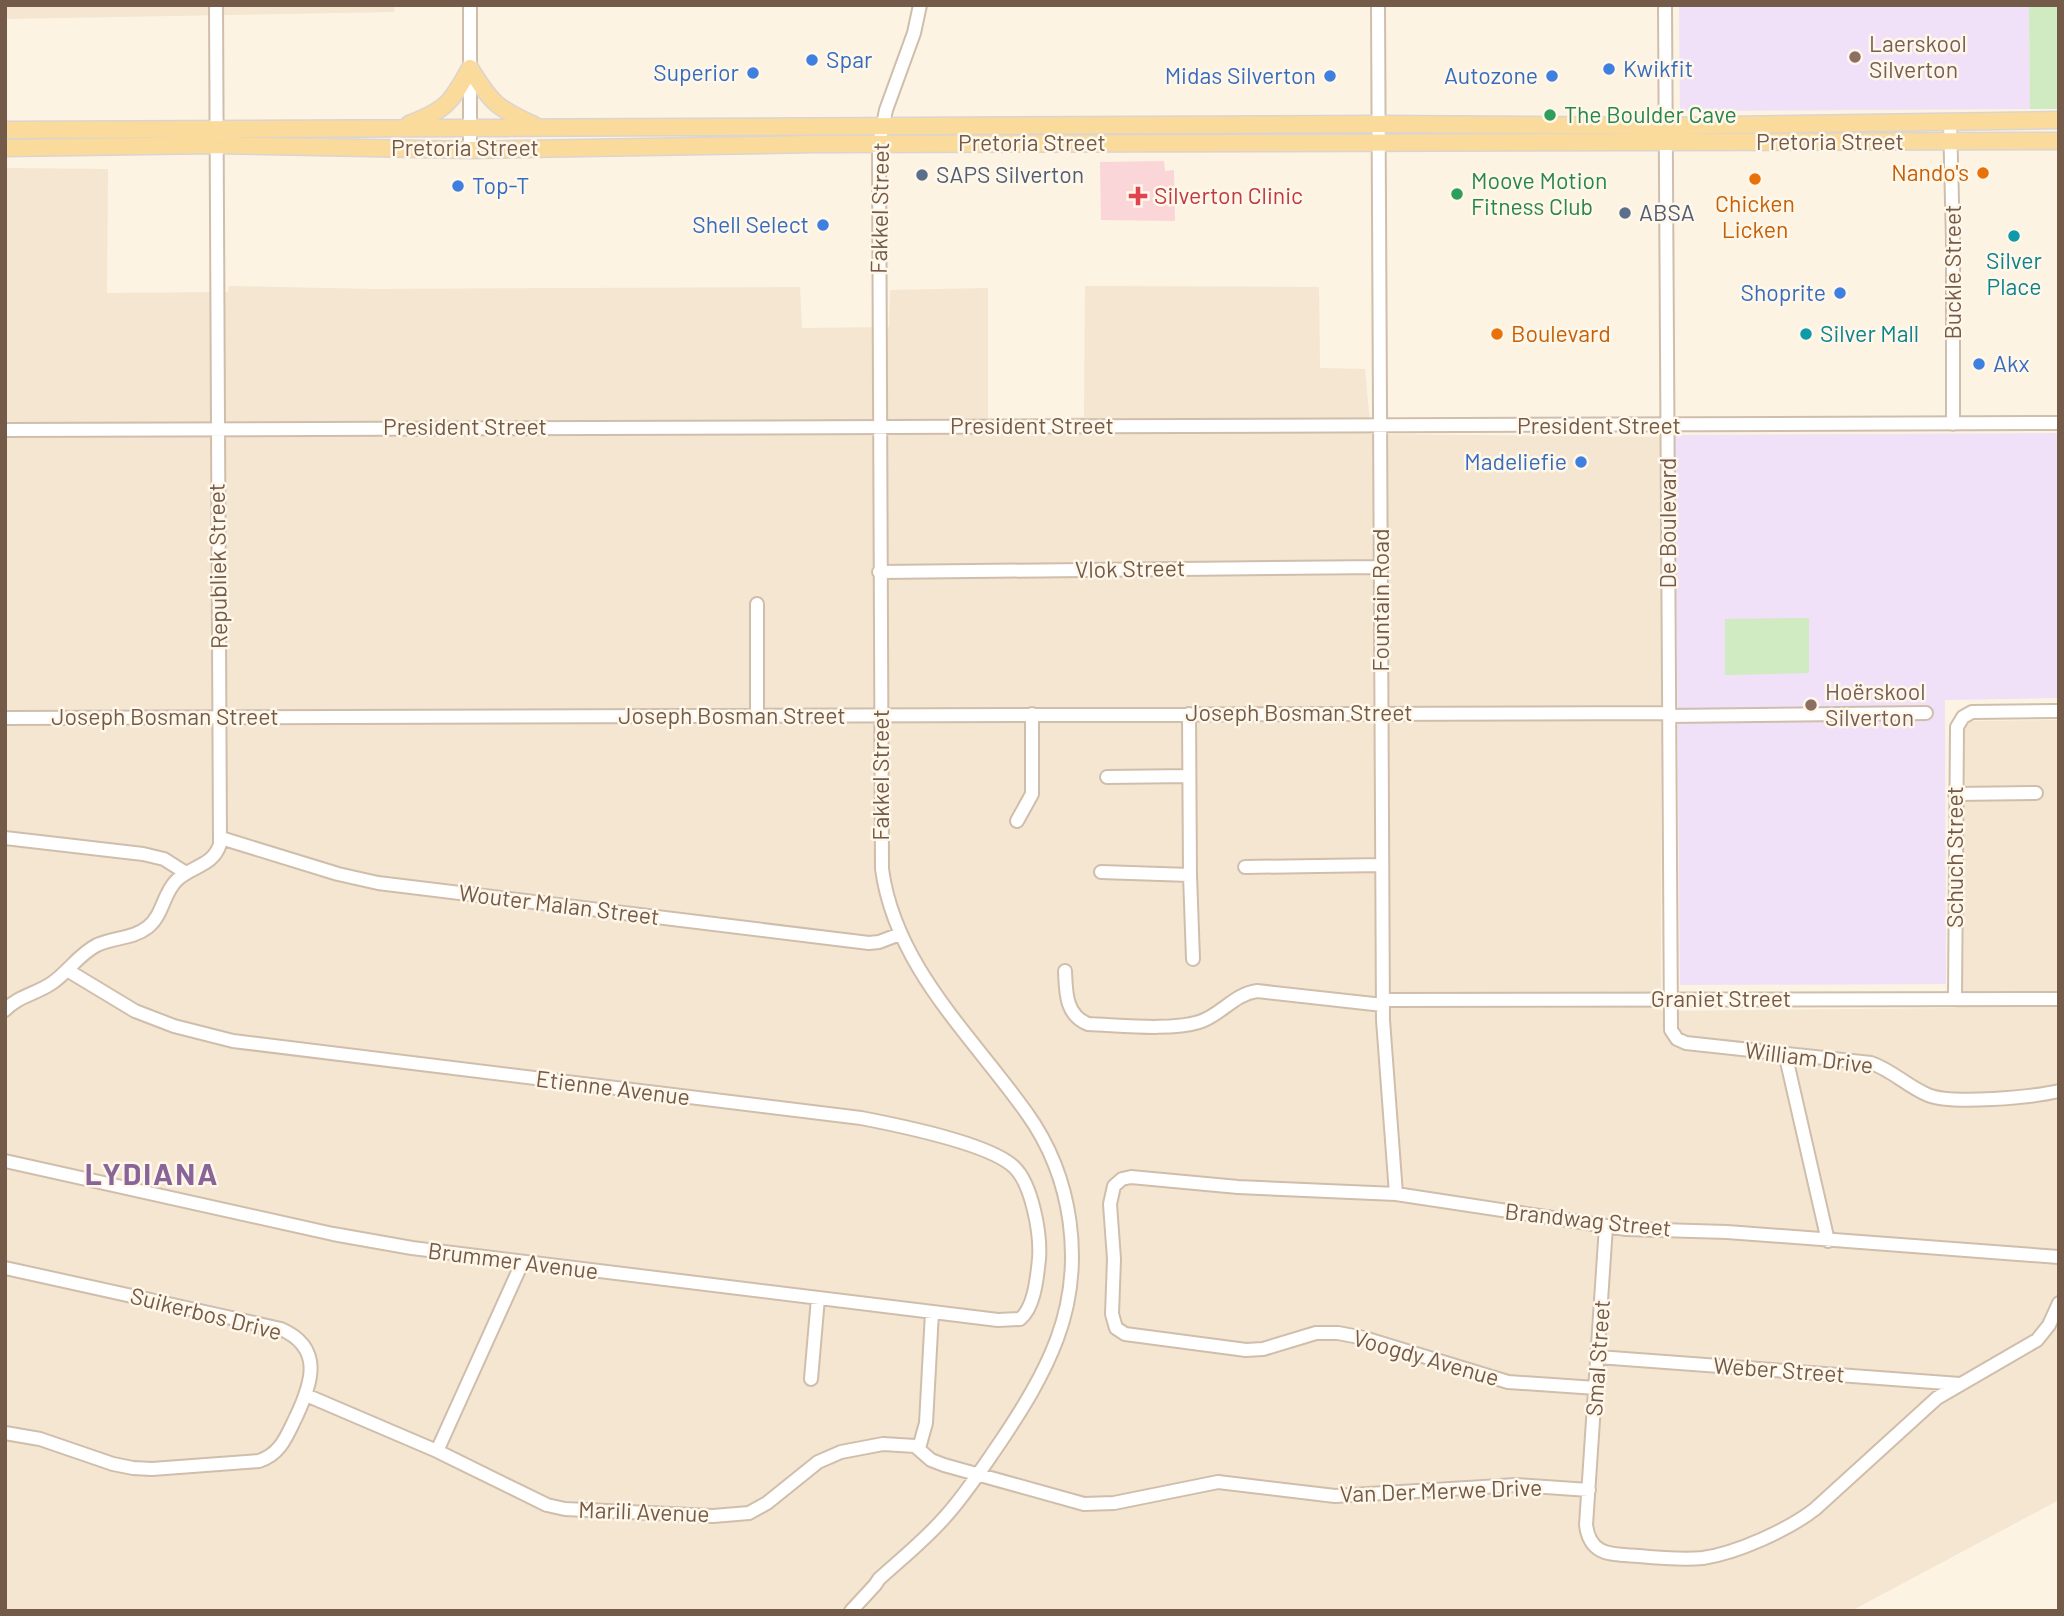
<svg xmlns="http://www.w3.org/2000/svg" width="2064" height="1616" font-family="Barlow,sans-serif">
<rect width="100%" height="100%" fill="#fcf3e3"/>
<!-- residential -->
<path fill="#f4e6d1" d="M5 5H395L394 12 5 19Z
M5 168 108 169 107 293 228 292 229 286 375 289 800 287 802 328 889 327 890 290 988 288V419L1084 417 1085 286 1319 287 1320 368 1365 369 1371 434 1662 437 1661 1011 1955 1008 1964 721 2059 720V1500L1853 1610 5 1611Z"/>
<!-- education -->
<path fill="#f0e0f8" d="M1679 5H2029L2030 109 1680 111Z
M2059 433V698L1945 700 1946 984 1680 985 1675 435Z"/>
<!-- medical -->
<path fill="#fad6d9" d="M1164 161 1165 171 1174 170 1175 221 1101 220 1100 162Z"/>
<!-- green -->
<path fill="#d0eac1" d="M2029 5H2059V109H2030Z
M1809 618V673L1725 675V619Z"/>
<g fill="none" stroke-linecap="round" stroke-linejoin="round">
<!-- minor casing -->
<g stroke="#d0beac" stroke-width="16">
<path id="minor" d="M470 5V150
M1378 5 1383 1020 1396 1194
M1665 5 1671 1030 1677 1039 1686 1043 1871 1063C1892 1070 1908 1087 1928 1095 1952 1105 2033 1097 2059 1091
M1950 121 1953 241V424
M5 430 2059 423
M879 572 1381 567
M1189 714 1190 875 1193 959
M757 716V604
M1668 716 1926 713
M5 718 1668 713
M1107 777 1189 776
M1955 794 2036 793
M1017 821 1032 794V714
M5 838 143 854 164 859 186 873
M221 838 338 874 378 883 869 943 879 942 900 934
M1245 867 1382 865
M1101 872 1190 875
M1065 971C1066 991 1065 1015 1088 1024 1119 1025 1170 1031 1199 1022 1220 1016 1234 994 1257 991L1383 1005
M1955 999 1957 727 1963 717 1972 712 2059 711
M1383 1000 2059 999
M5 1010C18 996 36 994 52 983 68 972 79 954 97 945 114 937 133 939 148 927 163 915 163 894 176 881 190 866 213 867 220 844L216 5
M1785 1053 1828 1241
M5 1161 333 1234 412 1248 998 1320 1020 1319C1035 1307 1037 1276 1039 1259 1041 1234 1032 1184 1014 1167 989 1143 897 1125 861 1118L233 1041 174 1026 135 1011 67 970
M1606 1226 1586 1525C1590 1557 1613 1554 1639 1556 1660 1558 1682 1560 1703 1558 1737 1553 1788 1530 1815 1509L1937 1398 2037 1340 2049 1325 2059 1303
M5 1268 281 1329C324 1348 312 1383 296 1417 287 1435 281 1454 259 1461L152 1469 133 1468 113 1464 40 1439 5 1433
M1598 1357 1960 1384
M811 1379 818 1298
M1596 1388 1508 1382 1364 1338 1338 1333H1316L1263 1349 1246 1350 1125 1334 1116 1328 1112 1314 1114 1259 1110 1204 1114 1186 1122 1179 1131 1177 1238 1187 1396 1194 1626 1229 1727 1232 2059 1257
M306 1395 437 1451 547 1505 565 1509 713 1516 749 1513 767 1503 818 1462 841 1452 883 1444 915 1446 931 1460 944 1465 1084 1504 1114 1503 1218 1482 1335 1496 1516 1485 1589 1490
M919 1448 926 1423 932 1312
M437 1451 522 1263
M851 1611 875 1585 879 1579C901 1559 925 1540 945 1517 966 1494 983 1467 1001 1441 1023 1408 1043 1376 1057 1339 1085 1264 1073 1177 1026 1112 972 1036 895 966 882 869L879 144 886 110 914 33 920 5"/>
</g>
<!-- major casing -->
<g stroke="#dbd4d0" stroke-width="19">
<path id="major" d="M470 68C491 103 497 108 534 125
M409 124C446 110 451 103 470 68
M5 130 1379 124 1666 126 2059 120
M5 148 215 145 470 150 815 144 2059 141"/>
</g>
<!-- minor -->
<use href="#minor" stroke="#fff" stroke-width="12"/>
<!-- major -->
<use href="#major" stroke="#fbdb9b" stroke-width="16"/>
</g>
<!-- markers -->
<g fill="#8d6e63" stroke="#fff7e9" stroke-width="2.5">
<circle cx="1855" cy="57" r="7"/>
<circle cx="1811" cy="705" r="7"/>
</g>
<g fill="#3f7fe0" stroke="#fff7e9" stroke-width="2.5">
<circle cx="812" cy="60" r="7"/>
<circle cx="1609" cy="69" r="7"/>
<circle cx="753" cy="73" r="7"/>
<circle cx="1330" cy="76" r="7"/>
<circle cx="1552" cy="76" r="7"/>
<circle cx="458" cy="186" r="7"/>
<circle cx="823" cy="225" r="7"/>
<circle cx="1840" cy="293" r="7"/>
<circle cx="1979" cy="364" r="7"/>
<circle cx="1581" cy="462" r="7"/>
</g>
<g fill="#2e9e5b" stroke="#fff7e9" stroke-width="2.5">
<circle cx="1550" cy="115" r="7"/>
<circle cx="1457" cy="194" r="7"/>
</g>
<g fill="#e8710a" stroke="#fff7e9" stroke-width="2.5">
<circle cx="1983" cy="173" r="7"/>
<circle cx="1755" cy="179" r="7"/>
<circle cx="1497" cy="334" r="7"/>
</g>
<g fill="#5c6f8a" stroke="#fff7e9" stroke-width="2.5">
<circle cx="922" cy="175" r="7"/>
<circle cx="1625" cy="213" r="7"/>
</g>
<path fill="#e0444e" stroke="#fff7e9" stroke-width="2.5" d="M1134.5 185.5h7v7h7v7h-7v7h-7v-7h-7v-7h7z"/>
<g fill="#0f9aa8" stroke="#fff7e9" stroke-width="2.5">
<circle cx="2014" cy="236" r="7"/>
<circle cx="1806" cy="334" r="7"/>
</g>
<g text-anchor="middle" stroke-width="5" stroke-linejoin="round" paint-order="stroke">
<!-- education labels -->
<g font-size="23" fill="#785e54" stroke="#fff7e9" text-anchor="start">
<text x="1869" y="52">Laerskool<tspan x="1869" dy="26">Silverton</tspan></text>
<text x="1825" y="700">Hoërskool<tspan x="1825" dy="26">Silverton</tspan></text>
</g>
<!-- shop labels -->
<g font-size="23" fill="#366cbe" stroke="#fff7e9" text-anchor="end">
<text x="826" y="68" text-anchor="start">Spar</text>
<text x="1623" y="77" text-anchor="start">Kwikfit</text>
<text x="739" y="81">Superior</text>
<text x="1316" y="84">Midas Silverton</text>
<text x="1538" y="84">Autozone</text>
<text x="472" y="194" text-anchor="start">Top-T</text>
<text x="809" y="233">Shell Select</text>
<text x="1826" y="301">Shoprite</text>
<text x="1993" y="372" text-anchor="start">Akx</text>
<text x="1567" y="470">Madeliefie</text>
</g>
<!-- leisure labels -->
<g font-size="23" fill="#27864d" stroke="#fff7e9" text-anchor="start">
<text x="1564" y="123">The Boulder Cave</text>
<text x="1471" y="189">Moove Motion<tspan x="1471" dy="26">Fitness Club</tspan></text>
</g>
<!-- street labels -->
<g font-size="23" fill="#745a49" stroke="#fff7e9">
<text x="1830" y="150">Pretoria Street</text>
<text x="1032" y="151">Pretoria Street</text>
<text x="465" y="156">Pretoria Street</text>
<text transform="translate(880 208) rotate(-89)" y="8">Fakkel Street</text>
<text transform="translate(1953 272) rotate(-90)" y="8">Buckle Street</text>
<text x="1032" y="434">President Street</text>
<text x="1599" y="434">President Street</text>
<text x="465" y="435">President Street</text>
<text transform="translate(1668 523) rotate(-90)" y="8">De Boulevard</text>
<text transform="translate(218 566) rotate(-91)" y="8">Republiek Street</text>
<text transform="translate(1130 569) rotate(-1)" y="8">Vlok Street</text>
<text transform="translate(1381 600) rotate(-90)" y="8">Fountain Road</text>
<text x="1299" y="721">Joseph Bosman Street</text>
<text x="732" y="724">Joseph Bosman Street</text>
<text x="165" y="725">Joseph Bosman Street</text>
<text transform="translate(881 775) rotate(-90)" y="8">Fakkel Street</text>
<text transform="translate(1955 857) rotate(-90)" y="8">Schuch Street</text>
<text transform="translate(559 905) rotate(7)" y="8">Wouter Malan Street</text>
<text x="1721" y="1007">Graniet Street</text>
<text transform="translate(1809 1058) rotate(7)" y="8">William Drive</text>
<text transform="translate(613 1088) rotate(7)" y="8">Etienne Avenue</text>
<text transform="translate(1588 1220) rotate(6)" y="8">Brandwag Street</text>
<text transform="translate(513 1261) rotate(7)" y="8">Brummer Avenue</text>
<text transform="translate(206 1314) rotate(14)" y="8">Suikerbos Drive</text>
<text transform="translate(1426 1358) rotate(16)" y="8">Voogdy Avenue</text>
<text transform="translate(1598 1358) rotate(-86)" y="8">Smal Street</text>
<text transform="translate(1779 1370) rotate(4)" y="8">Weber Street</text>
<text transform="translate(1441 1491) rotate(-2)" y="8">Van Der Merwe Drive</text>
<text transform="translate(644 1512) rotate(2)" y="8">Marili Avenue</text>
</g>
<!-- food labels -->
<g font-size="23" fill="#c56008" stroke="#fff7e9" text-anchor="end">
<text x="1969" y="181">Nando's</text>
<text x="1755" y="212" text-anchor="middle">Chicken<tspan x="1755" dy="26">Licken</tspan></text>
<text x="1511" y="342" text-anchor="start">Boulevard</text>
</g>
<!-- service labels -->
<g font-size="23" fill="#4e5e75" stroke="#fff7e9" text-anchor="start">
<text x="936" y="183">SAPS Silverton</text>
<text x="1639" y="221">ABSA</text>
</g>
<!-- health labels -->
<g font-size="23" fill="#be3a42" stroke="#fff7e9" text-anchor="start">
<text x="1154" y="204">Silverton Clinic</text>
</g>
<!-- culture labels -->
<g font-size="23" fill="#0d838f" stroke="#fff7e9">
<text x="2014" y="269">Silver<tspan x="2014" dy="26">Place</tspan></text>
<text x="1820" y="342" text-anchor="start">Silver Mall</text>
</g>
<!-- district labels -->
<g font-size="30" font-weight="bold" letter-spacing="2" fill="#896498" stroke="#fff7e9">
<text x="152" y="1185">LYDIANA</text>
</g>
</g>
<!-- border -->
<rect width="2064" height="1616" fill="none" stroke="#745a49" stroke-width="14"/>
</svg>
